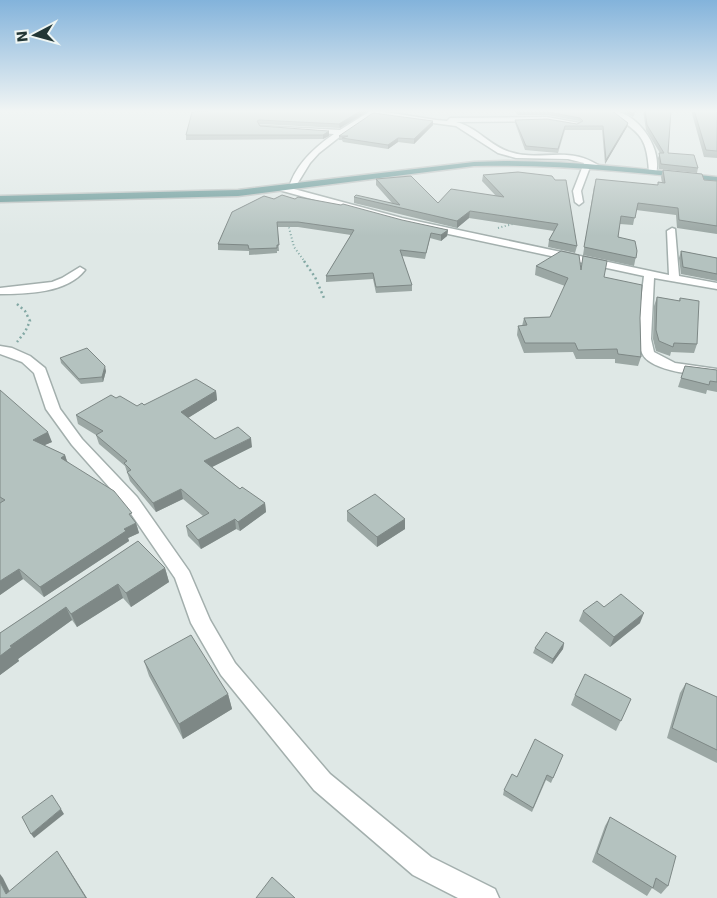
<svg xmlns="http://www.w3.org/2000/svg" width="717" height="898" font-family="'DejaVu Sans',sans-serif">
<rect width="100%" height="100%" fill="#dfe8e6"/>
<g fill="none" stroke-linecap="round" stroke-linejoin="round">
<!-- minor casing -->
<g stroke="#a3afad" stroke-width="3">
<path id="minor" d="M372 110 436 120 447 121 450 118 547 117 579 123 580 124 577 126 547 121 456 122C477 127 490 146 510 152 540 162 567 145 598 165V169L590 167 581 191 583 202 579 205 575 202 573 191 584 163 568 159 516 158 498 153 456 126 373 115 342 135 319 153 310 163 294 189 402 218 669 275 667 231 672 228 675 229 679 276 717 283V289L654 278 651 339 654 352 675 363 717 369V377C699 375 650 372 642 353 635 338 642 294 644 276L402 224 279 190V186L289 188C295 165 315 147 334 134L261 129 259 128V126L340 130Z
M608 110C636 110 663 147 656 174L649 172C647 131 636 133 608 110Z
M80 267 85 270C67 293 27 294 0 294V288L52 282 62 278Z
M0 346 12 348 30 356 45 368 60 409 82 439 137 497 189 571 210 620 235 663 330 774 431 857 495 889 499 898H458L413 875 314 790 221 675 191 623 175 578 125 505 72 445 46 409 34 373 22 362 0 354Z"/>
</g>
<!-- major casing -->
<g stroke="#bdc3c2" stroke-width="3">
<path id="major" d="M504 161C576 161 646 169 717 177V181C636 172 556 164 474 166L238 196 0 202V196L238 190 474 162Z"/>
</g>
<!-- path-far1 -->
<path stroke="#83a8a4" stroke-width="2" stroke-dasharray="1 2.5" stroke-linecap="butt" d="M288 224 294 247 305 262
M498 228 516 223"/>
<!-- path -->
<path stroke="#83a8a4" stroke-width="2.5" stroke-dasharray="2 3" stroke-linecap="butt" d="M304 261 315 277 324 298
M17 304 25 311 30 321 25 332 17 342"/>
<!-- minor -->
<use href="#minor" fill="#fff" fill-rule="evenodd"/>
<!-- major -->
<use href="#major" fill="#689897" fill-rule="evenodd"/>
</g>
<!-- wall -->
<path fill="#9ba7a4" d="M370 110 340 128 259 124 260 126 329 136 323 139 186 140V135L192 112Z
M513 110H611L628 123 627 127 605 164 602 130H565L558 153 525 150 515 123V120L577 124 580 122 579 121 547 115H518Z
M620 110H637L633 117Z
M643 110H671L668 153 698 168 697 173 659 169 658 158 660 153 646 130Z
M691 110H717V158L704 157Z
M433 121V125L414 144 398 142 388 149 343 142 342 140H339V136Z
M663 170 704 180 717 181V234L677 228 676 215 636 210 633 225 620 224 618 237 637 251 634 266 583 255 594 186 657 185 662 183 661 177Z
M518 172 577 246 575 253 548 247 549 240 554 231 469 218 457 228 354 203V197L392 203 376 185V179L438 203 496 196 482 181 483 175Z
M274 199H295L448 230 447 236 441 241 430 238 425 259 402 256 412 285V291L376 293 373 279 326 282V276L351 235 298 227H277L279 251H277V253L249 255V251L218 250V244Z
M681 251 717 258V281L681 274 679 258Z
M583 256 604 277 640 318 641 357 638 366 615 363V359H576L573 352 524 353 517 335 518 326H522L524 318 550 317 565 286 535 275 536 266 581 268Z
M657 297 679 301 680 298 697 344 694 353 671 352 670 356 656 351 653 339 654 306Z
M60 358 106 371 103 382 81 384 61 363Z
M685 366 717 370V392L707 390 706 394 678 387Z
M0 390 52 442 44 445 65 455 67 461 134 520 136 523 139 533 128 538 129 541 44 597 23 579 0 595Z
M216 391 217 400 188 418 215 439 252 447 212 467 240 489 265 503 266 512 240 531 236 529 201 549 188 536 186 526 203 516 183 499 156 512 130 481 125 466 99 444 96 435 78 424 76 415 116 398 137 406Z
M347 511 405 519V529L377 547 347 521Z
M138 541 165 568 169 582 131 607 123 598 77 627 72 620 18 659 19 661 0 675V633Z
M583 611 640 623 610 647 579 621Z
M564 643 563 649 552 664 533 653 535 648Z
M144 661 228 694 232 709 183 739 149 676Z
M686 683 717 697V763L667 738 680 693Z
M575 695 631 699 616 731 571 705Z
M563 755 551 783 546 780 532 812 503 795 504 790 517 777Z
M610 817 668 886 661 894 652 888 647 896 592 862 605 826Z"/>
<!-- shaded-wall -->
<path fill="#7e8886" d="M362 110H370L340 128 339 124Z
M433 121V125L414 144V139Z
M628 123 627 127 605 164 606 160Z
M329 131V136L323 139V135Z
M398 138V142L388 149V145Z
M470 211 469 218 457 228V221Z
M448 230 447 236 441 241V235Z
M105 366 106 371 103 382 102 377Z
M216 391 217 400 183 421 181 412Z
M48 432 52 442 36 449 33 440Z
M251 438 252 447 206 470 204 461Z
M65 455 68 465 61 458Z
M181 489 183 499 156 512 153 503Z
M265 503 266 512 240 531 238 522Z
M235 519 236 529 201 549 198 540Z
M405 519V529L377 547V537Z
M136 523 139 533 128 538 129 541 44 597 40 587 124 529Z
M165 568 169 582 131 607 126 593Z
M19 569 23 579 0 595V581Z
M118 584 123 598 77 627 71 614Z
M66 607 72 620 18 659 19 661 0 675V656L10 646Z
M644 613 640 623 610 647 614 637Z
M564 643 563 649 552 664 553 659Z
M228 694 232 709 183 739 179 724Z
M61 809 64 814 34 838 31 834Z
M57 851 65 863 87 898H86Z
M0 874 3 878 13 898 6 894 0 882Z"/>
<!-- building -->
<path fill="#b4c2bf" stroke="#7e8886" d="M227 110H362L339 124 259 120 257 121 260 126 329 131 323 135H186L192 112Z
M517 110H611L628 123 606 160 603 126H565L558 149 526 146 515 120 547 119 577 124 583 121 580 118 548 112H518Z
M627 110H636L633 114Z
M645 110H671L668 153 694 155 698 168 661 164 659 153H664L647 125Z
M694 110H717V151L706 150Z
M373 113 433 121 414 139 398 138 388 145 342 138 348 136H339Z
M663 170 702 174 704 180 717 181V226L679 220 678 208 638 203 635 218 621 216 618 237 635 241 637 251 636 258 584 247 596 179 658 185V182L665 183Z
M518 172 552 176 555 180H566L577 246 549 240 558 224 470 211 457 221 354 197 356 195 400 205 376 179 411 176 438 203 451 189 504 197 483 175Z
M282 195 295 199 298 197 341 205 343 204 402 220 448 230 441 235 431 233 426 253 400 250 412 285 376 287 373 273 326 276 354 230 298 222H277L279 245H277V248L249 249 248 245 218 244 232 212 264 196 274 199Z
M561 251 579 255 581 270 583 256 607 261 604 277 642 285 640 318 641 357 618 354 617 349 578 350 575 343H525L518 326 527 325 524 318 550 317 568 278 536 266Z
M681 251 717 258V274L683 267Z
M657 297 680 301V298L699 301 697 344 674 343 673 347 659 341 656 330Z
M87 348 105 366 102 377 79 379 60 358Z
M685 366 717 370V382L710 381 709 385 681 378Z
M196 379 216 391 181 412 215 439 238 427 251 438 204 461 240 489 242 487 265 503 238 522 235 519 198 540 186 526 209 513 181 489 153 503 127 472 131 470 124 463 127 461 96 435 103 431 76 415 111 395 116 398 120 396 137 406 142 403 144 405Z
M0 390 48 432 33 440 65 455 61 458 114 491 132 513 129 514 136 523 124 529 126 531 40 587 19 569 0 581V503L5 500 0 497Z
M375 494 405 519 377 537 347 511Z
M138 541 165 568 126 593 118 584 71 614 66 607 10 646 12 647 0 656V633Z
M621 594 644 613 614 637 583 611 597 601 604 607Z
M546 632 564 643 553 659 535 648Z
M191 635 228 694 179 724 144 661Z
M585 674 631 699 621 721 575 695Z
M686 683 717 697V750L672 728Z
M535 739 563 755 553 778 547 775 533 808 504 790 512 774 517 777Z
M52 795 61 809 31 834 22 817Z
M610 817 676 856 668 886 656 878 653 888 597 853Z
M57 851 86 898H0V882L6 894Z
M272 877 295 898H256Z"/>
<!-- sky -->
<linearGradient id="sky" x2="0" y2="1"><stop stop-color="#83b3db"/><stop offset="0.47" stop-color="#f1f5f4"/><stop offset="1" stop-color="#f1f5f4" stop-opacity="0"/></linearGradient>
<rect width="717" height="236" fill="url(#sky)"/>
<!-- north arrow -->
<g transform="translate(35 35) rotate(264)" stroke="#eef5f3" stroke-width="4" paint-order="stroke">
<path d="M0-4L9 19L0 12L-9 19Z" fill="#223635"/>
<text y="-8" font-size="14" font-weight="bold" text-anchor="middle" fill="#223635">N</text>
</g>
</svg>
